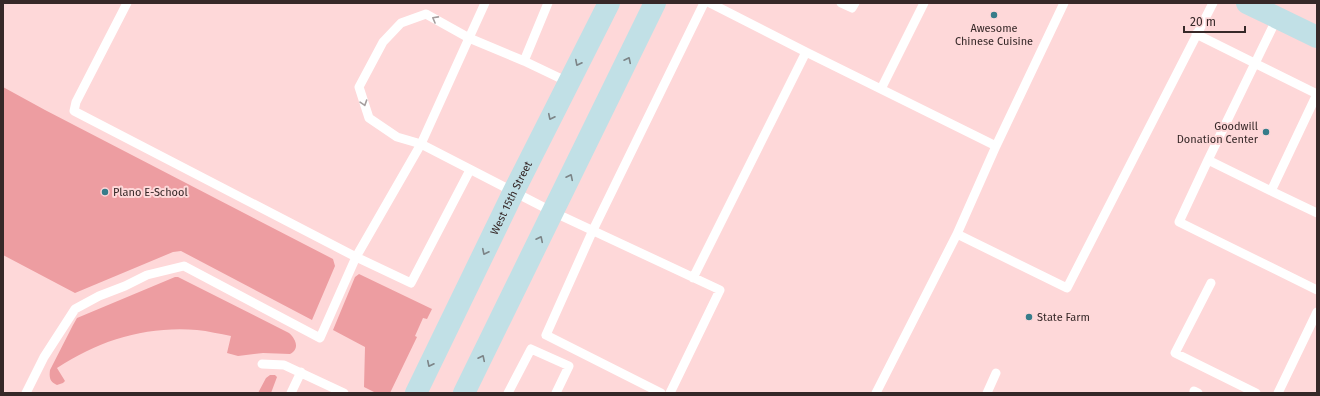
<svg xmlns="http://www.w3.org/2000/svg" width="1320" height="396" font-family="'Fira Sans',sans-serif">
<rect width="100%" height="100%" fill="#fed8d9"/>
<!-- green -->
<path fill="#ed9da1" d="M3 87 45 110 333 259 335 266 312 320 181 251 173 252 75 293 3 255Z
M359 274 432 309 427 319 423 318 415 336 417 337 390 393H376L364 387 365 347 333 330 355 277Z
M175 277H178L289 333C296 339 300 349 290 354L263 353 238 356 227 353 231 336C220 334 208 331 197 330 146 326 100 340 57 368L65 381 63 383 57 385C50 382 49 378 50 370L73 325 77 318Z
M270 375H275L277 377 271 393H258L266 378Z"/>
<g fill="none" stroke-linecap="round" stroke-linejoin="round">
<!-- service -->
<path stroke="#fff" stroke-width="9" d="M127 3 76 102 74 111 356 257 421 144 553 212 720 290 670 393
M485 3 469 38 426 14 401 23 383 42 359 87 369 118 397 137 421 144 469 38 524 61 568 82
M841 3 852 8 855 3
M1277 18 1208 160 1271 191 1317 94
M1196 34 1317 94
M806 52 996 146 957 234 876 393
M524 61 548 3
M881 89 924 3
M996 146 1064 3
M1208 160 1179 222 1317 290
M1271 191 1317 213
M957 234 1067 288 1213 3
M693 278 806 52 710 3
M1211 283 1175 353 1256 393
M262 364 284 365 344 393
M26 393 44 357 75 309 99 296 125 286 147 275 184 266 320 338 356 257 411 283 470 170
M291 393 301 372
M508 393 531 349 569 366 556 393
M661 393 546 335 593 230 704 3
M987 393 996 373
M1194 393V391L1198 393
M1278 393 1317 312"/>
<!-- secondary -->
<g stroke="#c1e0e6" stroke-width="22">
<path d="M1247 3 1317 37"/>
<path id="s1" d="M416 393 514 191 609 3"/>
<path d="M464 393 655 3"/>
</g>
</g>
<!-- one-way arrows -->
<defs><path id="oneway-chevron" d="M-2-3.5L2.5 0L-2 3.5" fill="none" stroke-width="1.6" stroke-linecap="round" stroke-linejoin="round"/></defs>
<g stroke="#a59e9e">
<use href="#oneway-chevron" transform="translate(435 19) rotate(-151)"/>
<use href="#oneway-chevron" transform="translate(364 103) rotate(72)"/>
</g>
<g stroke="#7c8487">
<use href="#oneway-chevron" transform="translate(628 60) rotate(-64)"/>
<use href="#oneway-chevron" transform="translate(578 63) rotate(117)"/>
<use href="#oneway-chevron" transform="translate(551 117) rotate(116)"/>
<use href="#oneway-chevron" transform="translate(570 177) rotate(-64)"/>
<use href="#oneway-chevron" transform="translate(540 239) rotate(-64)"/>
<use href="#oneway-chevron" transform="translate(485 252) rotate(116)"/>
<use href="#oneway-chevron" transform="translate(482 358) rotate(-64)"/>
<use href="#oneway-chevron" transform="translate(430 364) rotate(116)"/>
</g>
<!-- markers -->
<g fill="#377c8a" stroke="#fed8d9" stroke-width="1.5">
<circle cx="994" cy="15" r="4"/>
<circle cx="1266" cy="132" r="4"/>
<circle cx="105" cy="192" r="4"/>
<circle cx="1029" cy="317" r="4"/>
</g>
<g text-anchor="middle" stroke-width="4" stroke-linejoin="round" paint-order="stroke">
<!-- poi labels -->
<g font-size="11" fill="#362828" stroke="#fed8d9" text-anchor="start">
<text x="994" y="32" text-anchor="middle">Awesome<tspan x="994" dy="13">Chinese Cuisine</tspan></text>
<text x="1258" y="130" text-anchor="end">Goodwill<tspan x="1258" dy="13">Donation Center</tspan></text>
<text x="113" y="196">Plano E-School</text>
<text x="1037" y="321">State Farm</text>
</g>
<!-- street labels -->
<g font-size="11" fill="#362828" stroke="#fed8d9">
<text dy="4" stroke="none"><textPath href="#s1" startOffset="217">West 15th Street</textPath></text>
</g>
</g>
<!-- border -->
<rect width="1320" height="396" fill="none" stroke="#362828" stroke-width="8"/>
<!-- scale -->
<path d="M1184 26v6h61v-6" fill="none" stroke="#362828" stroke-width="2"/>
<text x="1190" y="26" font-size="12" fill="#362828" stroke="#fed8d9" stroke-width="3" paint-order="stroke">20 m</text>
</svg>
